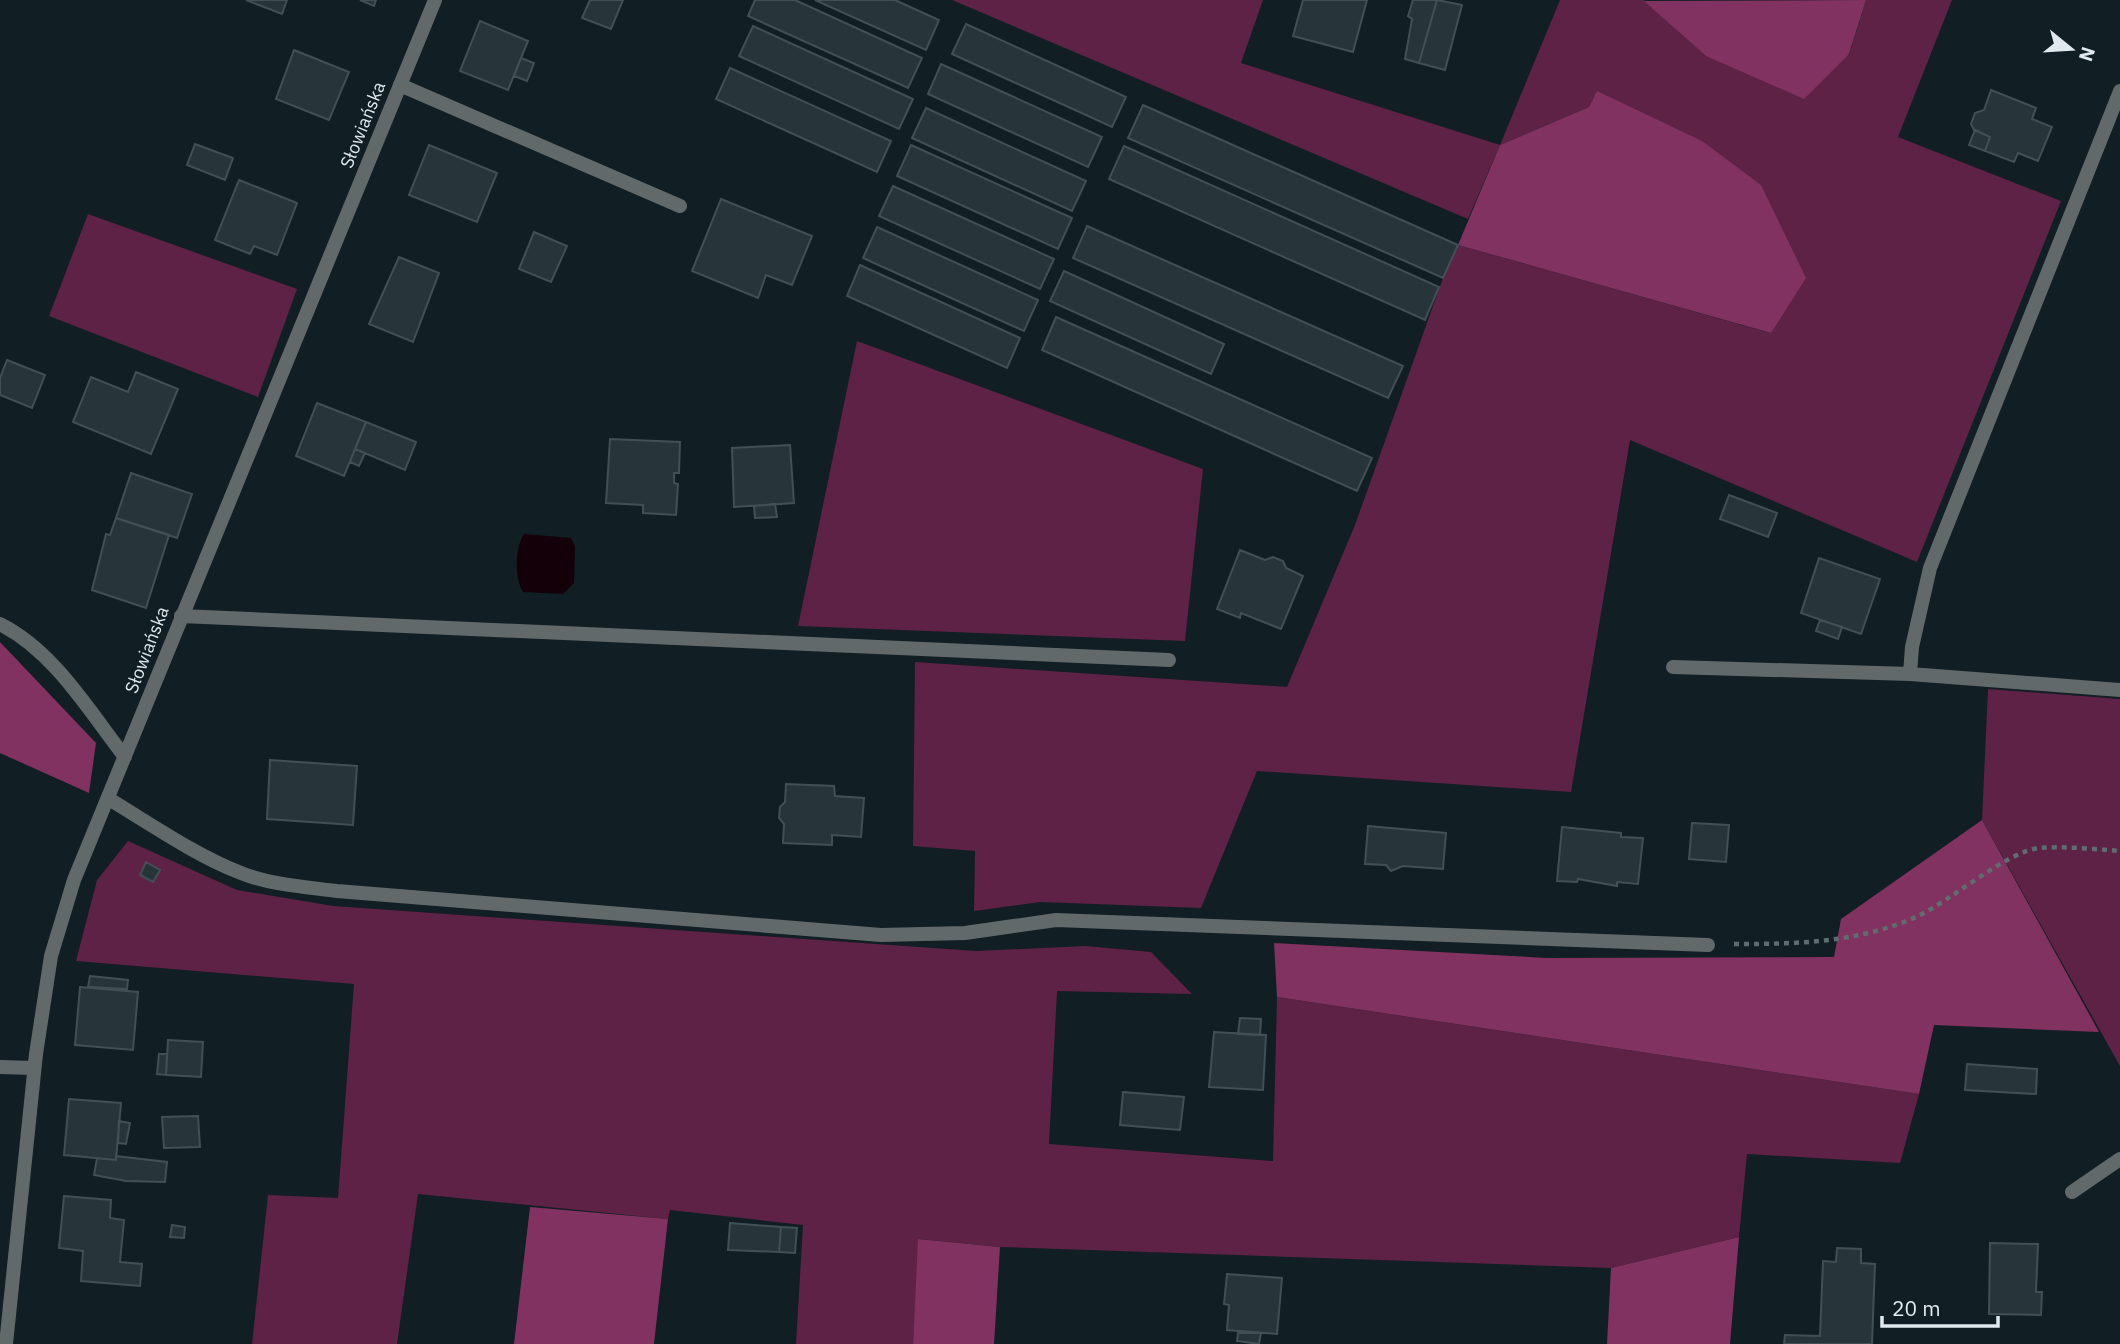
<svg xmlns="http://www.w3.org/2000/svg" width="2120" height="1344" font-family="'IBM Plex Sans',sans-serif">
<rect width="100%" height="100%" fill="#111e23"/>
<!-- green -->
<path fill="#5d2245" d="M952 0H1263L1241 63 1500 145 1560 0H1644L1706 56 1849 55 1866 0H1952L1898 137 2061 201 1917 562 1630 440 1571 792 1257 771 1201 908 1040 902 974 911 975 851 913 846 915 662 1287 687 1355 525 1443 278 1458 245 1770 333 1597 92 1589 107 1500 145 1468 219Z
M88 214 297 289 258 397 49 316Z
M857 341 1203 469 1185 641 798 626Z
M1988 689 2120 699V1066L1982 820Z
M128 841 237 890 333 906 976 951 1085 946 1151 952 1192 994 1057 991 1049 1144 1273 1161 1277 997 1919 1094 1900 1163 1747 1154 1739 1237 1611 1268 1000 1247 919 1239 913 1344H796L803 1225 670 1210 668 1219 418 1194 397 1344H252L268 1195 338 1198 354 984 76 961 97 880Z"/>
<!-- forest -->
<path fill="#813261" d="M1866 0 1849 54 1804 99 1706 56 1644 1Z
M1597 91 1702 141 1761 185 1806 278 1771 333 1458 245 1500 145 1589 107Z
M0 642 96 743 89 793 0 753Z
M1982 820 2099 1032 1934 1025 1919 1094 1277 997 1274 943 1547 958 1834 957 1841 919Z
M530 1207 668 1219 654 1344H514Z
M1739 1237 1730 1344H1607L1611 1268Z
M918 1239 1000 1247 994 1344H913Z"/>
<!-- water -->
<path fill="#140009" d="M524 534 571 538 575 546 574 583 563 594 523 592C514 578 515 547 524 534Z"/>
<!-- building -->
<path fill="#27353b" stroke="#425056" stroke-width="2" d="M246 0H287L282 14Z
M360 0H376L374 6Z
M590 0H623L611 29 582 18Z
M755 0H795L922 58 908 88 748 16Z
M815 0H895L939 20 926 50Z
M1303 0H1367L1353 52 1293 36Z
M1413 0H1437L1419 63 1405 59 1412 19 1408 16Z
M1437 0 1462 5 1445 70 1419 63Z
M480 21 528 41 508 90 460 71Z
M966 24 1126 97 1112 127 952 54Z
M753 26 913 99 899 129 739 56Z
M294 50 349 72 329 120 276 99Z
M521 58 534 63 527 81 514 76Z
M941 64 1102 137 1088 167 928 94Z
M730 68 891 141 877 172 716 99Z
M1991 90 2036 108 2032 119 2052 127 2038 161 2018 153 2014 162 1985 151 1990 137 1974 130 1971 124 1975 113 1984 110Z
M1143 105 1458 245 1443 278 1128 138Z
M926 108 1086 181 1072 211 912 138Z
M1975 130 1990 137 1985 151 1969 145Z
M195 144 233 158 225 180 187 165Z
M429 145 497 173 477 222 409 195Z
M911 145 1072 218 1058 249 897 176Z
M1124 146 1439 287 1425 320 1109 179Z
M239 180 297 203 277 255 254 246 250 254 215 240Z
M893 186 1054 259 1040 289 879 216Z
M721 199 812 236 792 285 766 275 758 298 692 271Z
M1087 226 1403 366 1388 398 1073 258Z
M877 227 1038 300 1024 331 863 258Z
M534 232 567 246 551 282 519 269Z
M399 257 439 273 413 342 369 324Z
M860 265 1020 338 1007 368 847 296Z
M1064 271 1224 344 1211 374 1050 301Z
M1056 317 1372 458 1357 491 1042 350Z
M7 360 45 375 32 408 0 395V378Z
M136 372 178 389 151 454 73 422 91 377 128 392Z
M317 403 366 422 344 476 296 456Z
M366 422 416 442 405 470 355 449Z
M610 439 680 442 679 473H674V483L678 484 676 515 643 513V505L606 503Z
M790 445 794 503 734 507 732 448Z
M355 449 365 453 359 466 350 462Z
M131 473 192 494 177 538 116 518Z
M1729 495 1777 513 1768 537 1720 519Z
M775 504 777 517 755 518 754 506Z
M116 518 169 535 146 608 92 590 106 534 110 535Z
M1240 550 1265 560 1273 557 1283 561 1286 568 1303 576 1281 629 1241 613 1240 618 1217 609Z
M1819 558 1880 579 1861 634 1801 613Z
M1820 620 1842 627 1838 639 1816 631Z
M270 760 357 766 353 825 267 819Z
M786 784 834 786 835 796 864 798 861 837 832 835V845L783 843 784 824 779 818 780 807 785 802Z
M1692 823 1729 825 1726 862 1689 859Z
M1368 826 1446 833 1443 869 1403 866 1391 871 1386 865 1365 864Z
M1562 827 1621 833V837L1643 838 1638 884 1617 882V886L1578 879 1577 882 1557 881Z
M146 862 160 870 153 882 140 875Z
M90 976 128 980 127 989 88 987Z
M80 987 138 992 133 1050 75 1045Z
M1240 1018 1261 1019 1260 1035 1238 1034Z
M1214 1032 1266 1035 1263 1090 1209 1087Z
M168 1040 203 1042 201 1077 166 1075Z
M159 1054H167L166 1075 157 1074Z
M1967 1064 2037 1069 2036 1094 1965 1090Z
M1123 1092 1184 1097 1180 1130 1120 1125Z
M69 1099 121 1103 116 1160 64 1155Z
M198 1116 200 1147 164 1148 162 1117Z
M119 1121 130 1123 126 1144 118 1143Z
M116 1156 167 1162 165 1182 126 1181 94 1175 97 1158 116 1160Z
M64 1196 111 1200 110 1218 124 1220 120 1262 142 1264 140 1286 81 1281 83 1251 59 1248Z
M730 1223 781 1227 779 1252 728 1250Z
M172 1225 185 1227 184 1238 170 1237Z
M781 1227 797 1228 795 1253 779 1252Z
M1990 1243 2038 1244 2036 1292H2042L2041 1315 1989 1314Z
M1837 1248 1861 1249V1263L1875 1264 1872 1344H1784L1785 1335 1820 1336 1823 1261 1836 1262Z
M1227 1274 1282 1278 1277 1334 1227 1330 1229 1305 1224 1304Z
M1238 1333H1261L1259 1344 1237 1341Z"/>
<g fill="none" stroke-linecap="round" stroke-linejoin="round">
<!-- path -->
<path stroke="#616c71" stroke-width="4.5" stroke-dasharray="5 5" stroke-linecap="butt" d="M1734 944C1797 944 1859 943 1918 916 1952 900 2006 852 2039 848 2065 846 2094 849 2120 851"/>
<!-- service -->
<path stroke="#62696b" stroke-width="14" d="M400 85 680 206
M181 616 1169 660
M1673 667 1910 674 2120 690
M1910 674 1912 647 1930 568 2120 91
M109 799C152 825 195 855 241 873 271 885 306 887 337 891L881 935 965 933 1056 920 1708 945
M0 1067 34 1068
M2072 1192 2120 1159"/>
<!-- minor -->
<path stroke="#62696b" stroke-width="14" d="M0 624C54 651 89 711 125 757
M6 1344 36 1054 51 956 74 880 435 0"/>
</g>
<g text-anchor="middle" stroke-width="7" stroke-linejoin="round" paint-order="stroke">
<!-- street labels -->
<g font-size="18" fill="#e0e9ed" stroke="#111e23">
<text transform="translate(363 125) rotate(-68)" y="6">Słowiańska</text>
<text transform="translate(147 650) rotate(-69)" y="6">Słowiańska</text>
</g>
</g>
<!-- north arrow -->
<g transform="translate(2071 49) rotate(108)" stroke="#111e23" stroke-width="5" paint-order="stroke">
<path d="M0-5L12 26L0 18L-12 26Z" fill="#e0e9ed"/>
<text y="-10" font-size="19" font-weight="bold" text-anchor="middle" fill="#e0e9ed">N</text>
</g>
<!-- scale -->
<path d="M1882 1316v10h116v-10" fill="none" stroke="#e0e9ed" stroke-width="3.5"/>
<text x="1892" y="1316" font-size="21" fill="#e0e9ed" stroke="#111e23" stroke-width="5" paint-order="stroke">20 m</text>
</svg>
